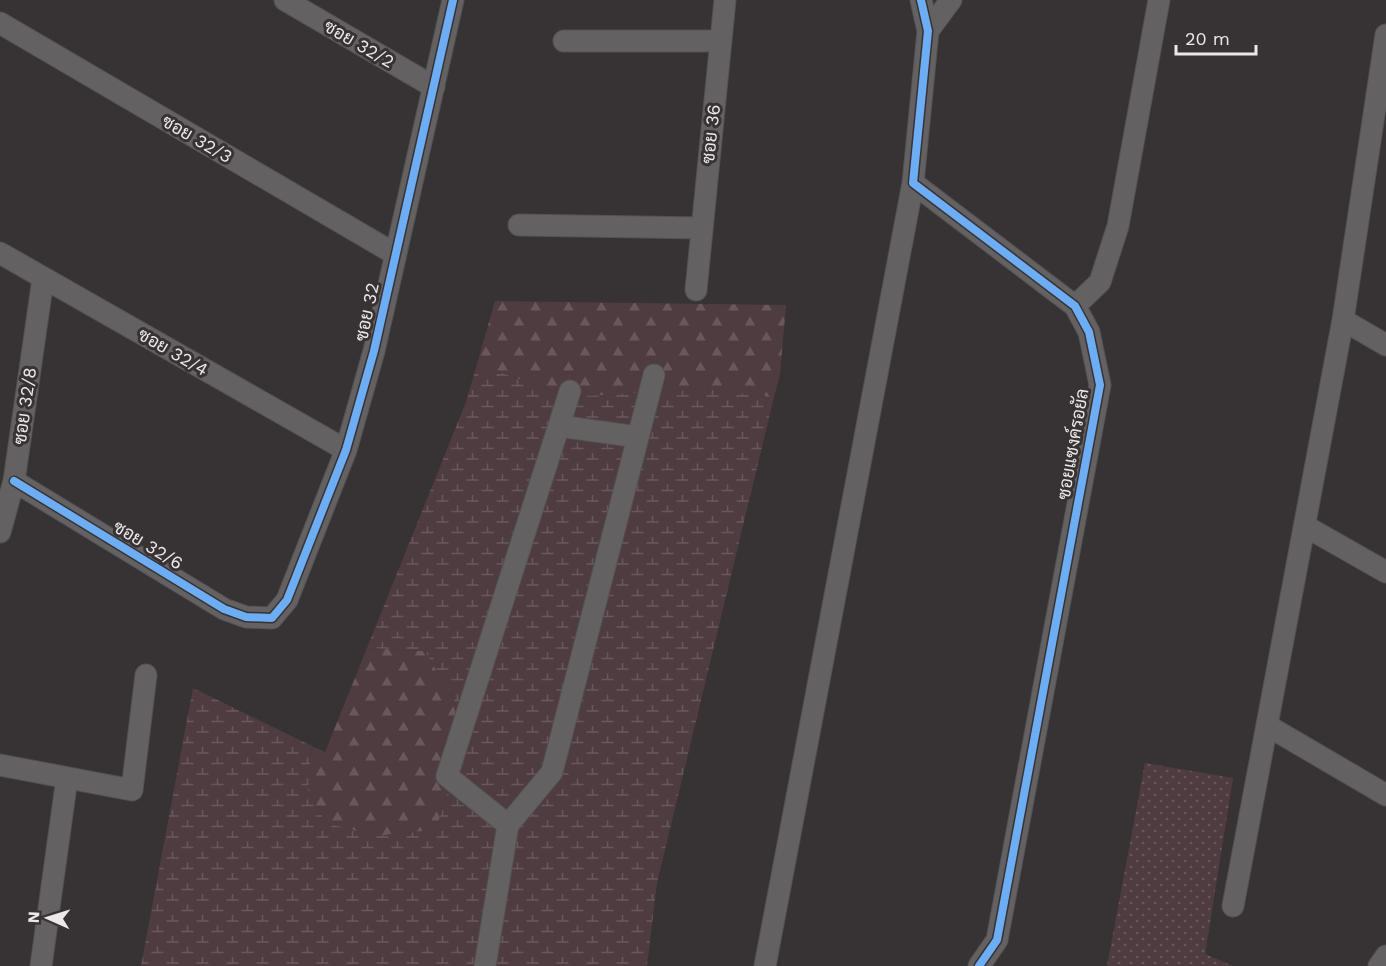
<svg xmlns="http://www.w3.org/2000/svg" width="1386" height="966" font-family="'Work Sans',Sarabun,sans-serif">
<defs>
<pattern id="grass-dots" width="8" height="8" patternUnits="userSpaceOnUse" patternTransform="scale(1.5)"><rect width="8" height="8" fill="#4f3c41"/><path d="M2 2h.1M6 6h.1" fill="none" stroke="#68585c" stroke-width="1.8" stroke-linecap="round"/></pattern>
<pattern id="forest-firs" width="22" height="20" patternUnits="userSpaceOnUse" patternTransform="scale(1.5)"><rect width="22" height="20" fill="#4f3c41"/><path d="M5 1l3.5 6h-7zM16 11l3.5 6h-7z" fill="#68585c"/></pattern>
<pattern id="wetland-marsh" width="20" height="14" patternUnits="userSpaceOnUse" patternTransform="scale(1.5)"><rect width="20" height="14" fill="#4f3c41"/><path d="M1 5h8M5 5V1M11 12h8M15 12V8" fill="none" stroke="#68585c"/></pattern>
</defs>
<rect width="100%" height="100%" fill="#373335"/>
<!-- grass -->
<path fill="url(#grass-dots)" d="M1145 763 1233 778 1205 954 1233 966H1107Z"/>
<!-- forest -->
<path fill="url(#forest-firs)" d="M495 301 786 305 780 374 774 397 705 389 569 397 477 364Z
M367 648 425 651 456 704 452 778 436 830 375 836 326 823 308 791 312 746 325 752Z"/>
<!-- wetland -->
<path fill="url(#wetland-marsh)" d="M477 364 569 397 705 389 774 397 657 883 647 966H141L193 688 312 746 308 791 326 823 375 836 436 830 452 778 456 704 425 651 367 648 466 402Z"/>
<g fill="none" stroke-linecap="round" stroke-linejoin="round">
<!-- street casing -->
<g stroke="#545152" stroke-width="23">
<path id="street" d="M285 0 434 87
M921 0 928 31 913 183 1075 306 1089 332 1100 385 997 940 979 966
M0 23 395 254
M928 31 951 0
M564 41H721
M519 225 702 228
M0 253 346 450
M696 290 725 0
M1075 306 1100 282 1118 226 1159 0
M1343 320 1386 345
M559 426 638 437
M14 481 224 609 246 617 272 618 287 600 346 450 374 351 453 0
M1305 526 1386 572
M0 532 14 481 43 279
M1268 726 1386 795
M0 765 132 790 146 675
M508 825 552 772 654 375
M1233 906 1343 320 1386 35
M41 966 67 778
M485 966 508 825 447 776 570 391
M765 966 913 183
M1379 966 1386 956"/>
</g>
<!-- street -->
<use href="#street" stroke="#646162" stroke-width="21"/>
<!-- cycleway casing -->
<g stroke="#383234" stroke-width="11">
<path id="cycleway" d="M921 0 928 31 913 183 1075 306 1089 332 1100 385 997 940 979 966
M14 481 224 609 246 617 272 618 287 600 346 450 374 351 453 0"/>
</g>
<!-- cycleway -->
<use href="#cycleway" stroke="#6dadf4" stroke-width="8"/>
</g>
<g text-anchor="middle" stroke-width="6" stroke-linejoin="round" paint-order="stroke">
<!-- street labels -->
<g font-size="18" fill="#ece8e9" stroke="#383234">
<text transform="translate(359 44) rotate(30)" y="6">ซอย 32/2</text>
<text transform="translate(711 134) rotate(-84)" y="6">ซอย 36</text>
<text transform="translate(197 139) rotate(30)" y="6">ซอย 32/3</text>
<text transform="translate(367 312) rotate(-78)" y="6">ซอย 32</text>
<text transform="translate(173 352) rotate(30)" y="6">ซอย 32/4</text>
<text transform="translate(25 406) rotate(-82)" y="6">ซอย 32/8</text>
<text transform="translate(1073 444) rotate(-80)" y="6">ซอยแซงค์รอยัล</text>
<text transform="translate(148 545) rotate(31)" y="6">ซอย 32/6</text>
</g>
</g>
<!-- north arrow -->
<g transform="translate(48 918) rotate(273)" stroke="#383234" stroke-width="4.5" paint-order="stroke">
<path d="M0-4.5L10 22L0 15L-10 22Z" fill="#ece8e9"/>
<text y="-9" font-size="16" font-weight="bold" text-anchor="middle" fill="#ece8e9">N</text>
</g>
<!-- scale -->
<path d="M1176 45v9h80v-9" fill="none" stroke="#ece8e9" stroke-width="3"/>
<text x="1185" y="45" font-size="18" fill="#ece8e9" stroke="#383234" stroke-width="4.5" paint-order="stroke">20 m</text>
</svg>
